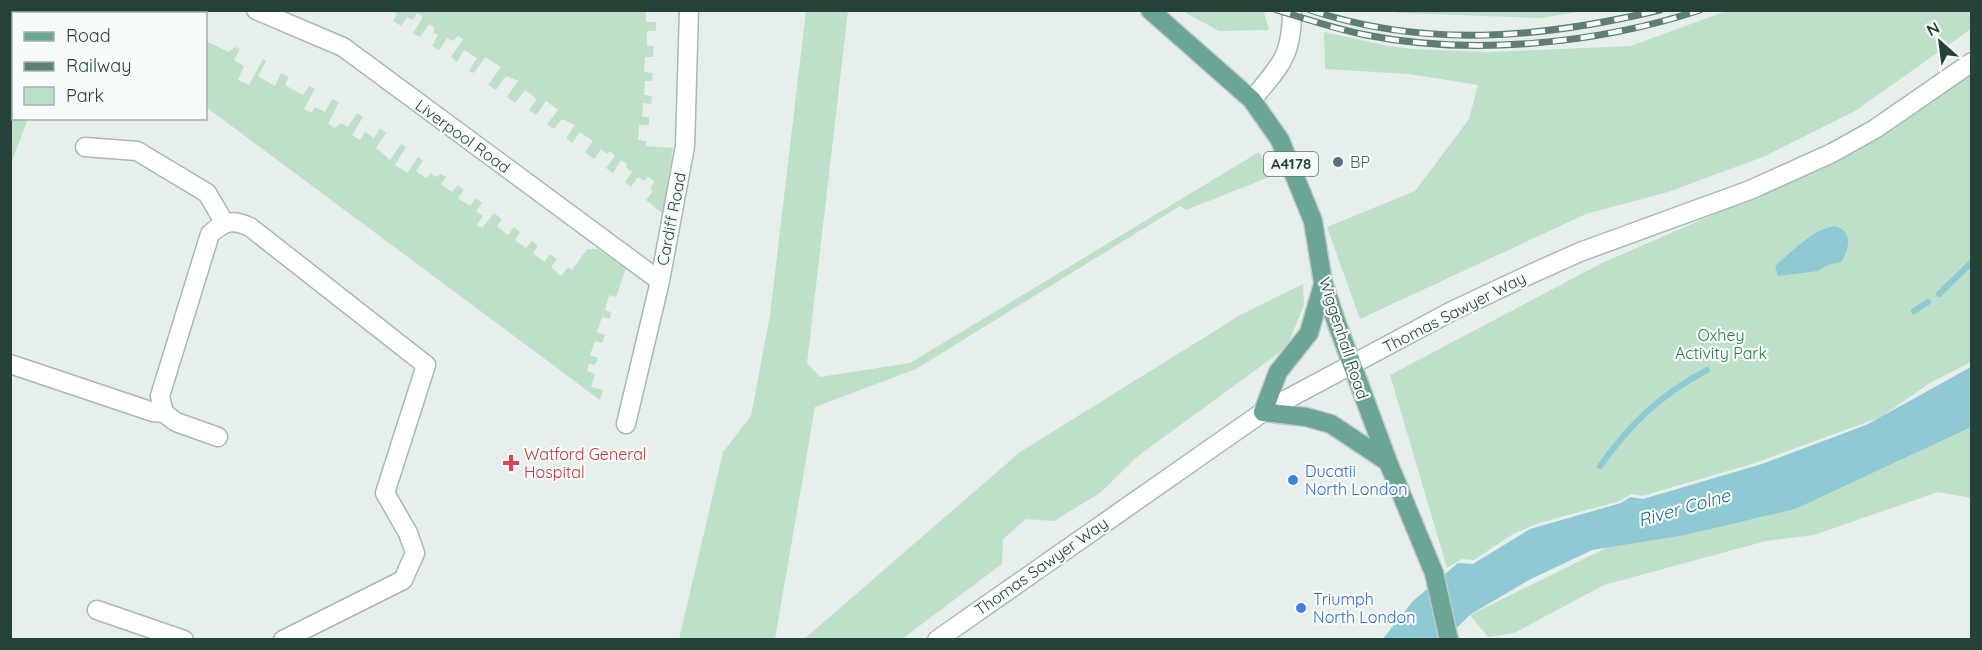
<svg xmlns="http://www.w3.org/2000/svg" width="1982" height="650" font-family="Quicksand,sans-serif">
<rect width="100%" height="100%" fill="#e6efeb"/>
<!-- green -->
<path fill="#bfe0c8" d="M391 11H646V22H656V31H647V46H654L653 57H645L644 72 653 73 652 81H645L644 95 652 96 651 104 643 103 642 117H649V125H639L638 140 646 141V146L673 148 663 214 646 200 653 191 650 188 655 182 648 177 644 181 638 177 631 187 625 182 632 172 626 167 627 164 621 160 613 173 606 168 615 156 610 151 607 154 601 149 594 159 585 152 593 141 580 132 572 143 566 138 575 125 562 119 554 129 547 124 558 110 546 101 536 115 529 110 537 99 525 90 515 103 507 97 518 81 506 76 496 90 488 85 501 67 485 57 474 73 469 71 477 58 464 50 457 62 451 57 463 39 458 36 453 41 447 38 439 50 432 46 438 35 433 32 435 28 429 24 420 37 413 33 423 17 417 13 413 20 407 17 401 26 393 21 397 14Z
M806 11H848L807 363 820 377 910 363 1259 152 1272 176 1186 210 1180 206 916 369 815 407 775 639H679L723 452 751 416 770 315Z
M1182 11H1261L1264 12 1269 30 1219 31Z
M1389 11V10L1584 11 1541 18 1401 13Z
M1726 11H1971V29L1855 111 1763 157 1668 192 1586 214 1360 319 1327 227 1415 191 1469 119 1478 85 1409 74 1325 69 1324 32 1388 46 1413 49 1487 52 1631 46Z
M206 41 229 52 235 47 240 49 234 60 244 66 238 80 249 85 263 59 266 61 258 76 275 86 281 73 289 77 285 85 303 95 309 86 315 89 304 109 311 113 315 107 325 112 332 99 339 102 328 124 335 128 341 123 348 127 357 113 363 117 352 135 360 140 365 132 374 138 380 128 386 133 376 148 390 160 401 144 406 147 395 165 407 173 418 157 423 161 416 171 426 178 431 173 435 177 441 174 446 177 441 184 452 192 458 185 464 190 458 198 470 206 476 198 482 203 476 211 483 216 477 225 482 228 494 213 502 219 497 226 508 235 514 227 520 232 515 240 526 248 532 241 538 246 533 253 544 262 550 254 557 259 551 267 561 276 568 267 572 270 587 249H598L626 268 616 297 609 295 605 310 611 312 610 319 602 317 597 332 605 335 602 343 595 341 590 355 598 358 595 365 589 364 587 371 595 374 591 387 603 390 600 400 206 107Z
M1971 71V362L1930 383 1881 417 1752 464 1642 496 1631 494 1620 501 1539 523 1513 534 1474 560 1462 559 1447 568 1390 375 1602 263 1857 152Z
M10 109 13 110 14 118 28 119 11 163Z
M1303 284 1304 305 1287 347 1138 456 1100 493 1054 521 1026 519 1003 539 1002 564 902 639 803 640 1020 452 1242 314Z
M1971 426V498L1938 492 1814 535 1766 541 1604 585 1514 633 1488 637 1470 615 1612 545 1643 541Z"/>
<!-- water -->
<path fill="#8ec9d4" d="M1835 226C1854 232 1849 249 1841 262L1828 265 1818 271 1778 276 1775 266C1792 252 1812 229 1835 226Z
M1971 367V427L1795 509 1685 535 1592 550 1529 580 1471 614 1445 639 1382 640 1413 601 1458 563 1473 564 1530 529 1621 503 1630 497 1643 499 1762 464 1866 425Z"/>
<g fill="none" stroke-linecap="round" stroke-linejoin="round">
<!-- stream -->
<path stroke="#8ec9d4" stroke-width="6" d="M1939 294 1972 262
M1914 311 1928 302
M1600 466C1631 423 1660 395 1707 370"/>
<!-- minor casing -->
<g stroke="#a8b8b2" stroke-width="21">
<path id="minor" d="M256 10 343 47 660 281
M1252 100C1280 65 1292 58 1292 10
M85 147 137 151 207 193 224 222
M10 364 153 412 164 413
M626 424 660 281 685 146 689 10
M218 437 176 422 164 413 160 396 210 234C224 222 231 218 250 227L426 365 385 493 408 533 415 553 403 580 283 640
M97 610 184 640
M937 640 1263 412 1452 311 1533 273 1580 252 1750 190 1832 153 1875 129 1972 62"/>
</g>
<!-- major casing -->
<g stroke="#c2cac8" stroke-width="21">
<path id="major" d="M1150 10 1252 100 1280 140 1313 221 1323 282 1337 324 1388 462 1434 573 1449 640
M1323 284 1309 333 1278 372 1263 412 1306 417 1331 424 1388 462"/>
</g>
<!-- minor -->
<use href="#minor" stroke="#fff" stroke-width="18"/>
<!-- major -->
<use href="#major" stroke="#6aa596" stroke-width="18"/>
<!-- rail casing -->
<g stroke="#5f7d75" stroke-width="7">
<path id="rail" d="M1277 10C1306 19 1336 29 1366 35 1471 56 1598 44 1700 10
M1310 10C1427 49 1542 38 1660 10"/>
</g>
<!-- rail -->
<use href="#rail" stroke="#f7fbf9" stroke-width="4.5" stroke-dasharray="14" stroke-linecap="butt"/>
</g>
<!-- markers -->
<circle fill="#5c6f8a" stroke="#f7fbf9" stroke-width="2" cx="1338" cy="162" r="6"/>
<path fill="#e0444e" stroke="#f7fbf9" stroke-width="2" d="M508 454h6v6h6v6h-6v6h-6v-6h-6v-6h6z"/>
<g fill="#3f7fe0" stroke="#f7fbf9" stroke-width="2">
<circle cx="1293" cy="480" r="6"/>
<circle cx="1301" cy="608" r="6"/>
</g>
<g text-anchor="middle" stroke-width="4.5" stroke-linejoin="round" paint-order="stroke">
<!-- shield labels -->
<rect fill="#f7fbf9" stroke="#637a73" stroke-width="1.5" x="1264" y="152" width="54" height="24" rx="4.5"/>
<g font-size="15" font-weight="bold" fill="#24423a">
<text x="1291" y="169">A4178</text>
</g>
<!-- street labels -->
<g font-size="16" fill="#24423a" stroke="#f7fbf9">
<text transform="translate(463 136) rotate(36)" y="6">Liverpool Road</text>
<text transform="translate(671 219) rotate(-79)" y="6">Cardiff Road</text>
<text transform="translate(1454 312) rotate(-27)" y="6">Thomas Sawyer Way</text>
<text transform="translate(1344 338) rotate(72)" y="6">Wiggenhall Road</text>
<text transform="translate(1041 566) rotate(-35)" y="6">Thomas Sawyer Way</text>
</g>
<!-- service labels -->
<g font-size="16" fill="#4e5e75" stroke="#f7fbf9" text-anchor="start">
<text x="1350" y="168">BP</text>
</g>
<!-- park labels -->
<g font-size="16" fill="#2d7a4b" stroke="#f7fbf9">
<text x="1721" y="341">Oxhey<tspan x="1721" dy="18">Activity Park</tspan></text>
</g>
<!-- health labels -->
<g font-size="16" fill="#be3a42" stroke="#f7fbf9" text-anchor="start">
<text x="524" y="460">Watford General<tspan x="524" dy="18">Hospital</tspan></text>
</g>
<!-- shop labels -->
<g font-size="16" fill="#366cbe" stroke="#f7fbf9" text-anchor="start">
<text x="1305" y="477">Ducatii<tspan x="1305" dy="18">North London</tspan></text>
<text x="1313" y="605">Triumph<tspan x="1313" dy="18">North London</tspan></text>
</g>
<!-- water labels -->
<g font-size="18" font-style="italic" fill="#1c6f80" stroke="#f7fbf9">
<text transform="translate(1684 508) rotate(-16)" y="6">River Colne</text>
</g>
</g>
<!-- border -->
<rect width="1982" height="650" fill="none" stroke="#24423a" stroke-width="24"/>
<!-- legend -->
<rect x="12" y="12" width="195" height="108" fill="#f7fbf9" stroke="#a3b1ad" stroke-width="1.5"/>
<rect x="24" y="32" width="30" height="9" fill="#6aa596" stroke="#a3b1ad" stroke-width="1.5"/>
<text x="66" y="42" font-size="18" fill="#24423a">Road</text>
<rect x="24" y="62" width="30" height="9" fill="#5f7d75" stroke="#a3b1ad" stroke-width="1.5"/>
<text x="66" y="72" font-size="18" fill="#24423a">Railway</text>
<rect x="24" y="87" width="30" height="18" fill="#bfe0c8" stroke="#a3b1ad" stroke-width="1.5"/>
<text x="66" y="102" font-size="18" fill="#24423a">Park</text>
<!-- north arrow -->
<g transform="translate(1940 42) rotate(332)" stroke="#f7fbf9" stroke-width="4.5" paint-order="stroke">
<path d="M0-4.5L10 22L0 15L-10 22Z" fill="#24423a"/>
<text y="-9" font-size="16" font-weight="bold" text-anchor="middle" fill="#24423a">N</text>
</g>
</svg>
